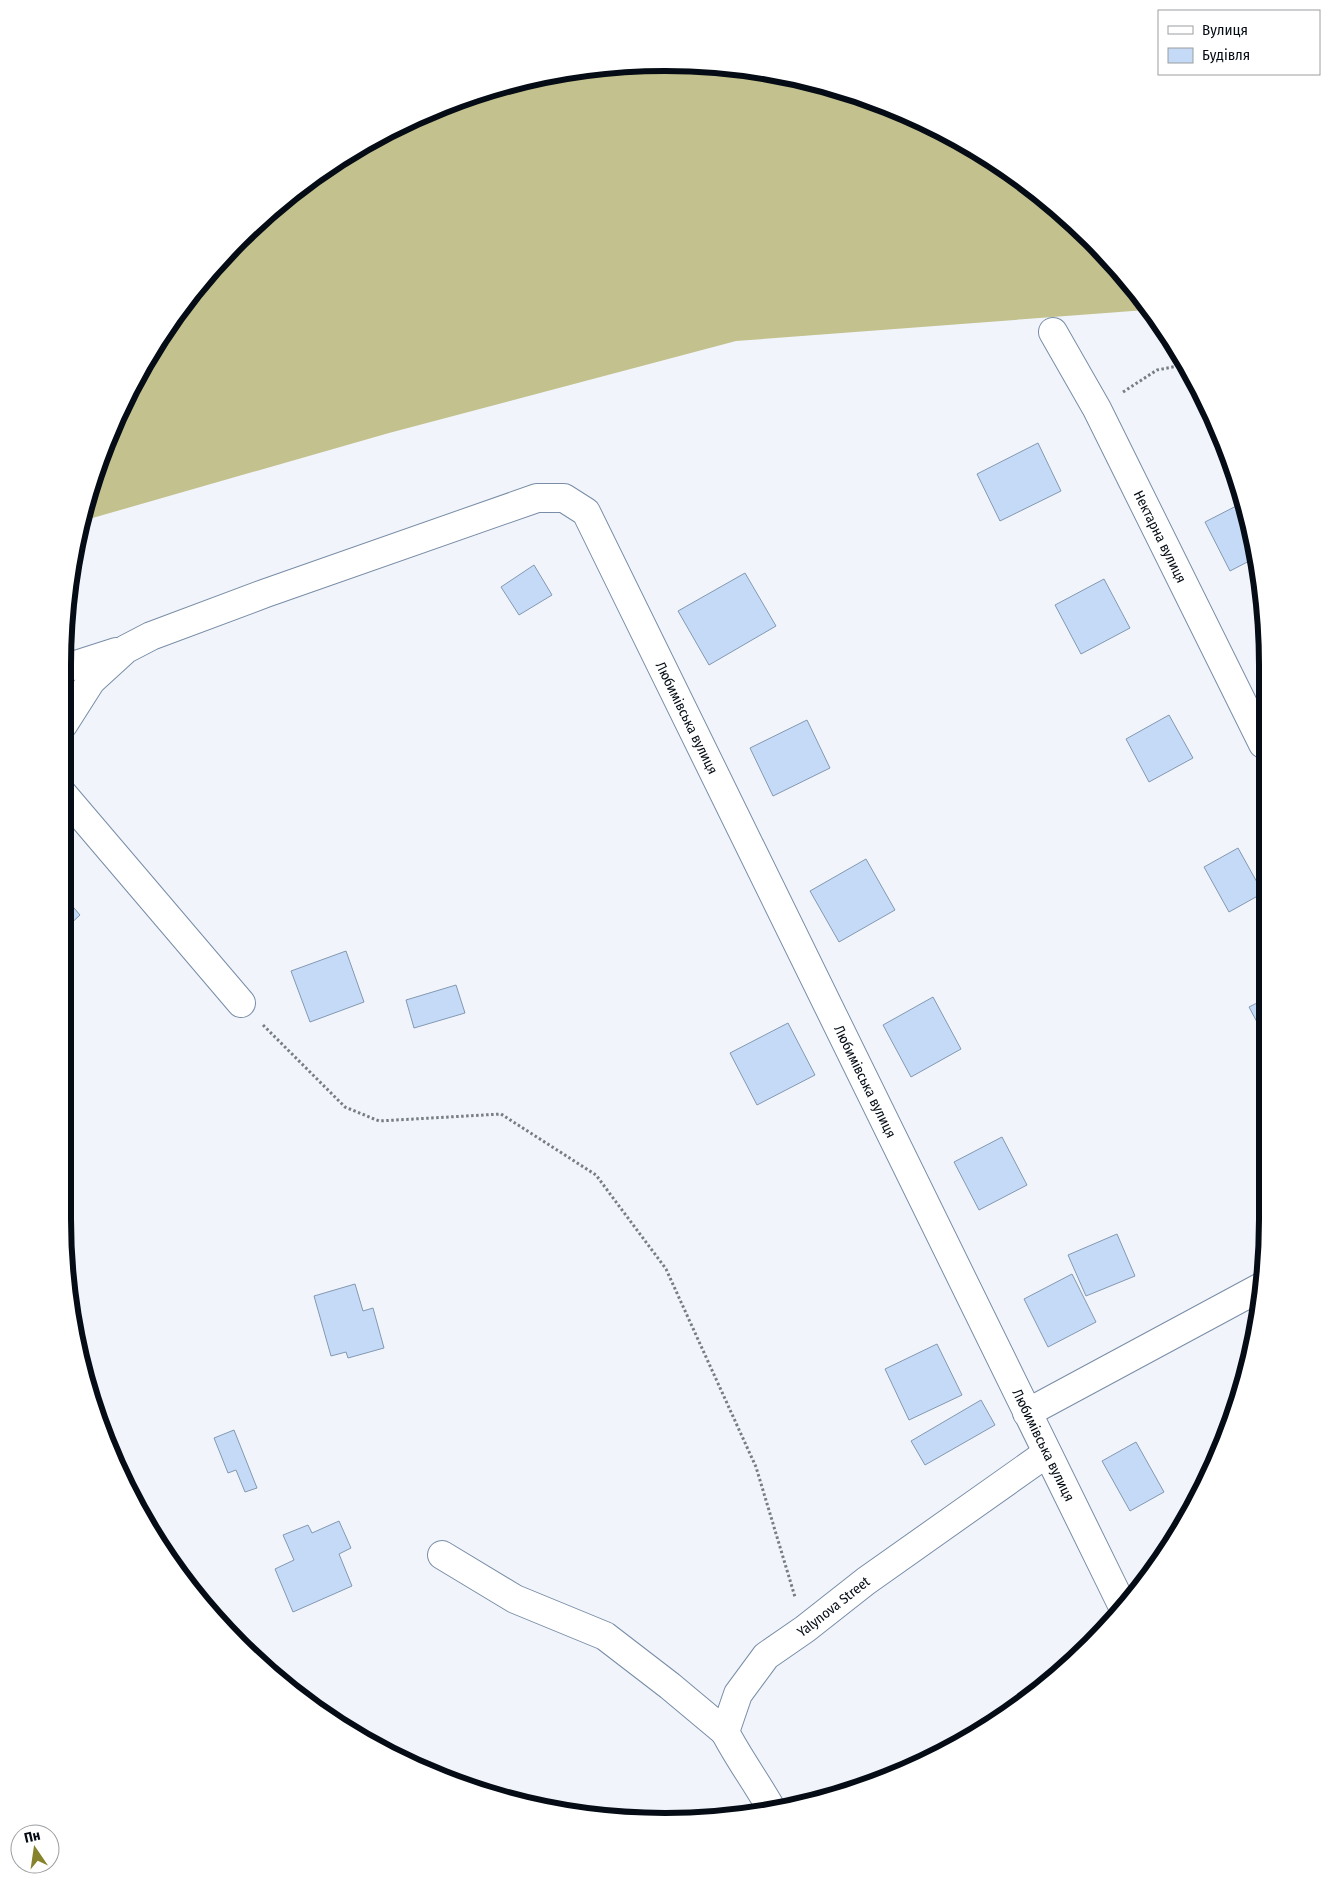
<svg xmlns="http://www.w3.org/2000/svg" width="1330" height="1884" font-family="'Fira Sans Condensed',sans-serif">
<rect width="100%" height="100%" fill="#f1f5fb"/>
<!-- forest -->
<path fill="#c3c18e" d="M704 64 821 83 931 125 1032 187 1118 268 1146 310 736 341 389 433 82 521 108 435 143 364 187 298 268 212 364 143 471 95 586 68Z"/>
<!-- building -->
<path fill="#c4daf6" stroke="#8398b2" d="M1038 443 1061 491 1000 521 977 474Z
M1244 502 1257 557 1230 571 1205 522Z
M534 565 552 595 519 615 501 587Z
M745 573 776 626 709 665 678 611Z
M1104 579 1130 628 1081 654 1055 605Z
M1169 715 1193 758 1149 782 1126 739Z
M807 720 830 768 773 796 750 748Z
M1238 848 1263 893 1229 912 1204 867Z
M866 859 895 910 839 942 810 891Z
M63 895 80 915 63 931Z
M346 951 364 1002 310 1022 291 971Z
M456 985 465 1013 414 1028 406 1000Z
M933 997 961 1049 911 1077 883 1025Z
M1265 999V1037L1249 1007Z
M788 1023 815 1075 757 1105 730 1053Z
M1002 1137 1027 1185 979 1210 954 1162Z
M1117 1234 1135 1276 1086 1296 1068 1255Z
M1072 1274 1096 1322 1048 1347 1024 1299Z
M355 1284 363 1311 373 1308 384 1348 348 1358 346 1352 331 1356 314 1296Z
M937 1344 962 1395 909 1420 885 1369Z
M981 1400 995 1425 925 1465 911 1441Z
M234 1430 257 1488 245 1492 236 1470 228 1473 214 1438Z
M1136 1442 1164 1492 1130 1511 1102 1461Z
M339 1521 351 1548 339 1554 352 1586 293 1612 275 1569 294 1560 283 1535 308 1525 312 1533Z
M198 1582 204 1597 203 1598 191 1585Z"/>
<g fill="none" stroke-linecap="round" stroke-linejoin="round">
<!-- minor casing -->
<g stroke="#798da7" stroke-width="30">
<g id="minor">
<path id="s1" d="M1053 332 1097 409 1263 744"/>
<path d="M63 669 116 652"/>
<path id="s2" d="M63 725 91 681 126 649 151 636 266 593 537 498H564L586 512 1123 1607"/>
<path d="M63 794 241 1003"/>
<path d="M1027 1413 1261 1287"/>
<path d="M442 1555 515 1599 605 1636 670 1686 725 1732"/>
<path id="s3" d="M772 1810C757 1783 739 1759 725 1732L738 1694 766 1656 805 1629 866 1581 1047 1453"/>
</g>
</g>
<!-- path -->
<path stroke="#787d85" stroke-width="3" stroke-dasharray="2.5 2.5" stroke-linecap="butt" d="M1123 392 1157 370 1183 365
M263 1025 345 1107 379 1121 501 1114 596 1175 666 1269 756 1467 795 1597"/>
<!-- minor -->
<use href="#minor" stroke="#fff" stroke-width="28"/>
</g>
<g text-anchor="middle" stroke-width="4" stroke-linejoin="round" paint-order="stroke">
<!-- street labels -->
<g font-size="14" fill="#050c15" stroke="#fff">
<text dy="5" stroke="none"><textPath href="#s1" startOffset="231">Нектарна вулиця</textPath></text>
<text dy="5" stroke="none"><textPath href="#s2" startOffset="820">Любимівська вулиця</textPath></text>
<text dy="5" stroke="none"><textPath href="#s2" startOffset="1225">Любимівська вулиця</textPath></text>
<text dy="5" stroke="none"><textPath href="#s2" startOffset="1630">Любимівська вулиця</textPath></text>
<text dy="5" stroke="none"><textPath href="#s3" startOffset="262">Yalynova Street</textPath></text>
</g>
</g>
<!-- crop -->
<path d="M0 0H1330V1884H0ZM665 71H665A594 594 0 0 1 1259 665V1219A594 594 0 0 1 665 1813H665A594 594 0 0 1 71 1219V665A594 594 0 0 1 665 71Z" fill="#fff" fill-rule="evenodd"/>
<path fill="none" stroke="#050c15" stroke-width="6" d="M665 71H665A594 594 0 0 1 1259 665V1219A594 594 0 0 1 665 1813H665A594 594 0 0 1 71 1219V665A594 594 0 0 1 665 71Z"/>
<!-- legend -->
<rect x="1158" y="10" width="162" height="65" fill="#ffffff" stroke="#9b9ea1"/>
<rect x="1168" y="26" width="25" height="8" fill="#ffffff" stroke="#9b9ea1"/>
<text x="1202" y="35" font-size="15" fill="#050c15">Вулиця</text>
<rect x="1168" y="48" width="25" height="15" fill="#c4daf6" stroke="#9b9ea1"/>
<text x="1202" y="60" font-size="15" fill="#050c15">Будівля</text>
<!-- north arrow -->
<g transform="translate(35 1849) rotate(347)"><circle r="24" fill="#ffffff" stroke="#9b9ea1"/>
<path d="M0-4L9 19L0 12L-9 19Z" fill="#87832c"/>
<text y="-8" font-size="14" font-weight="bold" text-anchor="middle" fill="#050c15">Пн</text>
</g>
</svg>
